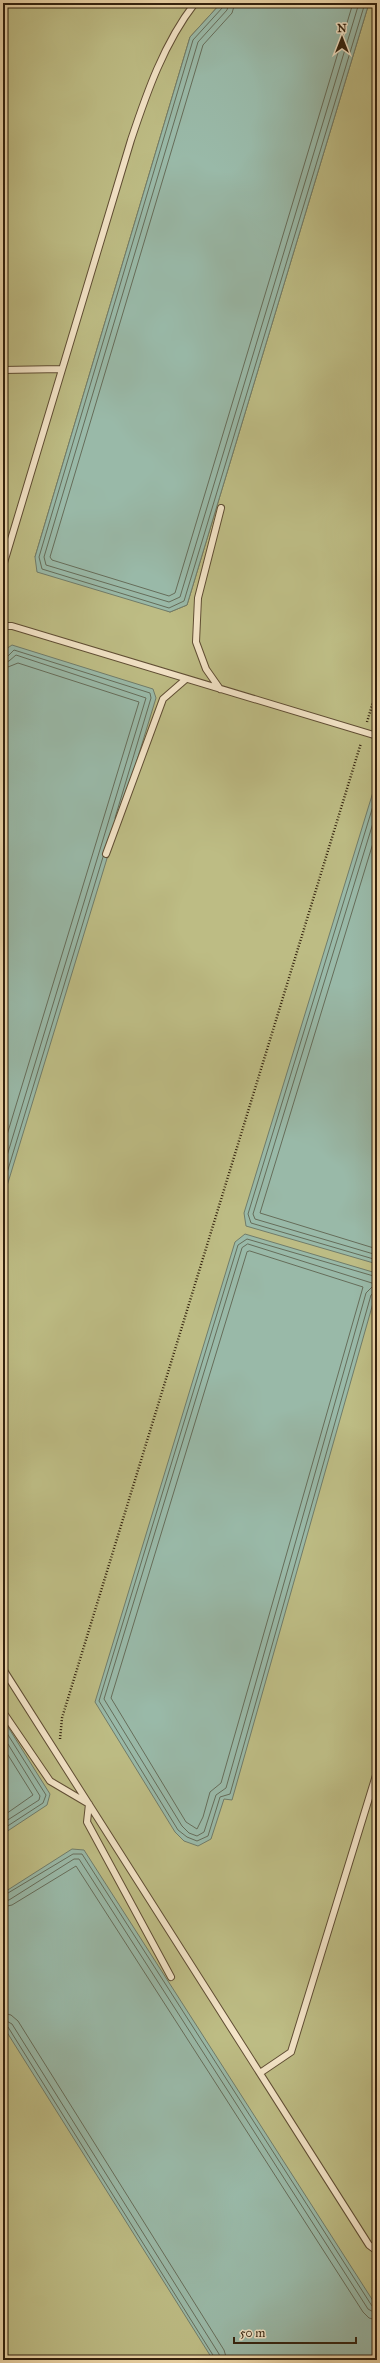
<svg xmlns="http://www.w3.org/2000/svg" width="380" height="2363" font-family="'IM FELL Great Primer',serif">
<rect width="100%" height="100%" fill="#ecd6a9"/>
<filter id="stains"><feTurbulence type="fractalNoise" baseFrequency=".005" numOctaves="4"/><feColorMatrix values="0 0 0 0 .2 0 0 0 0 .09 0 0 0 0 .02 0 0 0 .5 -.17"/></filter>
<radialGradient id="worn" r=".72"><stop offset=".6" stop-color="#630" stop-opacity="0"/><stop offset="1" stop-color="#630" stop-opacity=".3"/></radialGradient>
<!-- green -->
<path fill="#bdbc84" stroke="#786e48" d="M3 3H221L190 37 35 557 170 612 187 605 369 3H377V2360H3Z"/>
<!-- water -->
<path fill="#99b9a8" stroke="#707c6a" d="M221 3H369L187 605 170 612 37 572 35 557 190 37Z
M12 645 153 689 156 698 3 1199V660L6 649Z
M377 779V1264L246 1226 244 1213Z
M245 1234 376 1273 377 1289 232 1800 224 1799 211 1839 198 1846 184 1841 175 1832 95 1702 235 1242Z
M3 1719 50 1794 47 1805 3 1834Z
M72 1849 84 1850 377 2307V2360H213L3 2026V1893Z"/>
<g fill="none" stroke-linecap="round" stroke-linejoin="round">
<!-- shore -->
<path stroke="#666d5a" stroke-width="1" d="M224 3 223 7 193 40 39 557 42 569 169 608 184 601 365 3
M229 3 227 10 198 42 44 557 46 565 169 602 180 597 359 3
M235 3 232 13 203 45 50 557 52 560 169 596 175 593 353 3
M3 658 7 657 14 650 150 693 151 698 115 818
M3 663 9 661 16 655 146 698 3 1169
M3 669 18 663 139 702 3 1148
M377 793 248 1214 251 1223 377 1260
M377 810 253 1214 255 1219 377 1255
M377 830 260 1213 377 1249
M3 1186 103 857
M248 1244 375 1284 366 1293 226 1788 216 1795 204 1832 197 1836 189 1833 182 1826 104 1699 242 1248Z
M250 1251 363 1287 221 1783 210 1792 203 1817 197 1829 186 1822 111 1698 247 1252Z
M377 1277 247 1239 238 1245 99 1701 178 1830 187 1837 197 1841 208 1836 220 1797 230 1794 371 1295 377 1291
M3 1727 46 1795 43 1803 3 1829
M3 1736 40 1796 39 1800 3 1823
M3 1747 33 1795 3 1816
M3 1896 73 1854H82L372 2306 377 2309
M3 1901 9 1900 74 1859H79L368 2309 377 2314
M3 1907 12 1905 76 1866 363 2312 369 2318 377 2320
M3 2013 11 2015 18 2021 224 2350 227 2360
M3 2019 12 2024 219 2354 221 2360
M3 2024 8 2027 216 2360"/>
<!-- service casing -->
<g stroke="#604e34" stroke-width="8">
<path id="service" d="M3 370 62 369
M3 566 131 140C147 92 164 43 195 3
M3 626H12L377 736
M220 689 206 669 196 642 198 598 221 508
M106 854 163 699 186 679
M3 1669 369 2245 377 2251
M3 1712 50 1781 89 1804 87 1822 171 1977
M260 2073 291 2052 377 1772"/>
</g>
<!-- path -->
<path stroke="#32210d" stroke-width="2.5" stroke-dasharray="1 2" stroke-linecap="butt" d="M367 722 377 689
M60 1739 62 1718 361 743"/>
<!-- service -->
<use href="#service" stroke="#f3e4c7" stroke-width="6"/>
</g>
<!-- margin -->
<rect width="380" height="2363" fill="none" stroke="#ecd6a9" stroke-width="16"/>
<rect x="4" y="4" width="372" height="2355" fill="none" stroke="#32210d" stroke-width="2"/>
<rect x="8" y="8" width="364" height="2347" fill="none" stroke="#32210d"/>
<!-- north arrow -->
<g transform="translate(342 38)" stroke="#f3e4c7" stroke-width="3" paint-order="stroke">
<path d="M0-3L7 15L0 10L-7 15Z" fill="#32210d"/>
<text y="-6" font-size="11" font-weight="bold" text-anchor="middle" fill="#32210d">N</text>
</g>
<!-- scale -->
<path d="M234 2337v6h122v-6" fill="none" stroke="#32210d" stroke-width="2"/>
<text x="240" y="2337" font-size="12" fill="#32210d" stroke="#f3e4c7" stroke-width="3" paint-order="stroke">50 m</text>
<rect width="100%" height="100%" filter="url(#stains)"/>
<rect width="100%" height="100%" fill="url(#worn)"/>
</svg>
